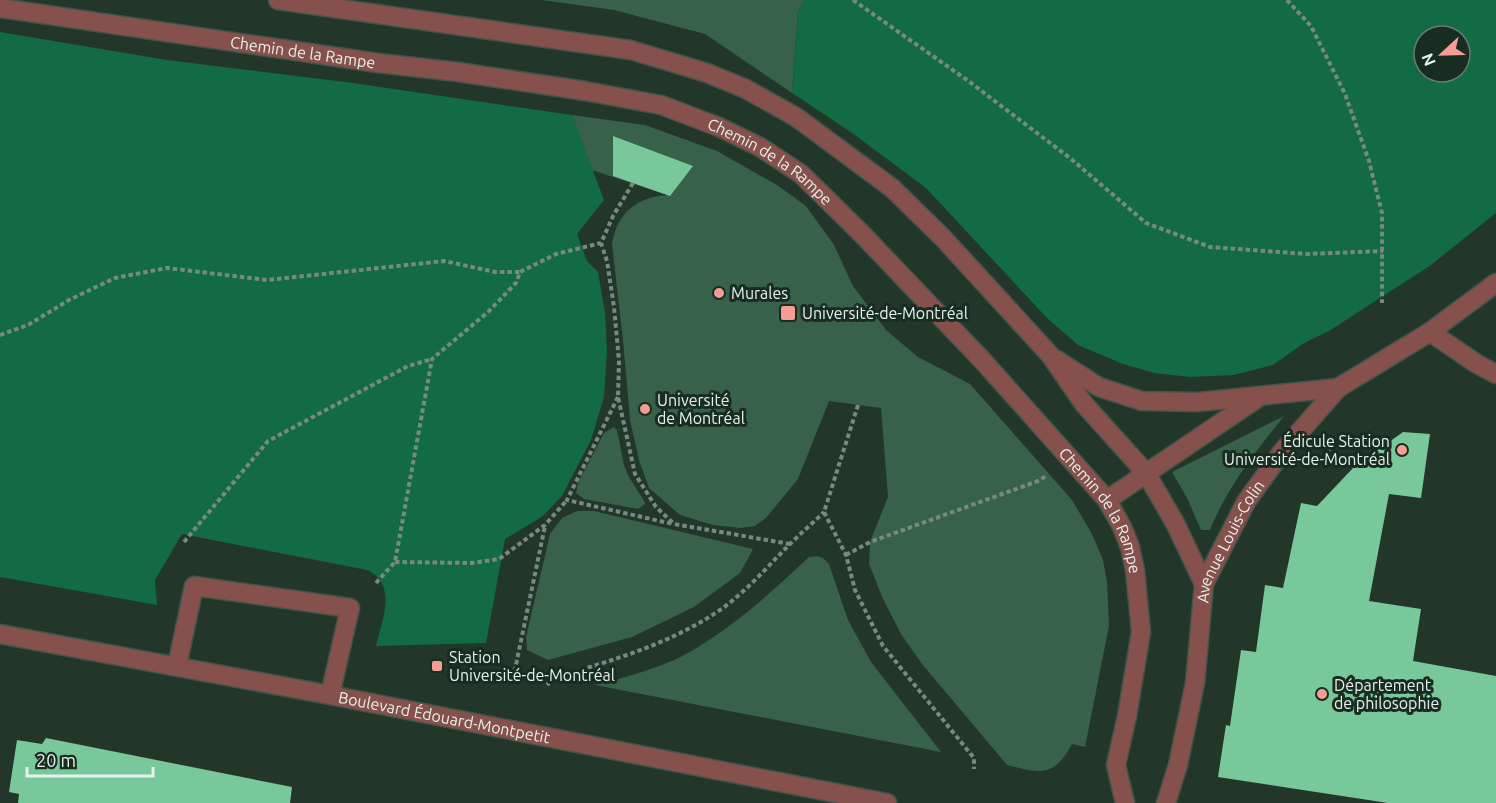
<svg xmlns="http://www.w3.org/2000/svg" width="1496" height="803" font-family="Ubuntu,sans-serif">
<rect width="100%" height="100%" fill="#22362a"/>
<!-- green -->
<path fill="#376149" d="M542 0H805L798 11 792 93 705 34 614 10Z
M572 115 645 125 717 151 777 185 806 206 834 245 853 286 886 330 918 357 970 384 1072 500 1092 534 1103 560 1107 582 1109 626 1085 747 1072 744C1054 777 1041 774 1007 765L922 664 901 634 883 599 869 564 870 542 888 497 881 408 829 401 798 479 766 518 755 526 741 528 713 525 680 515 649 488 639 460 630 420 623 340 612 244C617 213 637 197 667 195L592 170Z
M1284 416C1254 454 1229 484 1210 530H1201L1188 500 1172 472Z
M614 427 617 430 624 465 629 477 644 501 645 504 638 509 584 499 576 493 578 483 604 433Z
M577 511H594L753 549 740 573 694 607 632 637 548 660 527 650 526 637 550 534 562 518Z
M817 556 823 558 829 564 848 620 871 662 941 752 595 685C627 677 661 668 690 652 734 626 772 592 809 557Z"/>
<!-- forest -->
<path fill="#126b43" fill-rule="evenodd" d="M805 0H1496V213L1431 265 1329 331 1304 343 1273 365 1234 375 1190 377 1154 373 1123 364 1078 345 1047 318 926 188 852 133 792 93 798 11ZM1424 36H1460V72H1424Z
M0 32 167 60 353 83 572 115 604 200 577 234 587 261 598 272 605 312 607 351 604 397 591 440 562 496 543 516 505 539 486 643 376 646C382 620 398 584 367 570L182 534 155 580 157 605 0 577Z"/>
<!-- building -->
<path fill="#79c89b" d="M613 136 693 166 670 196 613 176Z
M1403 432 1430 434 1421 498 1389 494 1369 601 1421 609 1413 661 1496 676V803H1388L1218 777 1226 725 1230 726 1241 650 1256 652 1265 585 1283 588 1301 503 1317 506 1354 467Z
M46 738 292 787 290 803H18L19 794 9 792 17 740 42 744Z"/>
<g fill="none" stroke-linecap="round" stroke-linejoin="round">
<!-- service casing -->
<g stroke="#415449" stroke-width="21">
<g id="service">
<path d="M278 0 631 50 707 73 746 89 796 117 892 188 944 239 1051 356 1084 404 1146 473 1175 523 1204 584"/>
<path id="s1" d="M0 8 378 63 458 72 585 91 661 105 719 127 760 147 801 174 862 234 983 361 1107 500 1122 527 1130 547 1135 570 1141 632 1127 716 1116 765 1125 803"/>
<path d="M1057 360 1099 387 1142 401 1198 402 1338 388"/>
<path d="M1107 500 1256 399"/>
<path d="M177 666 194 586 350 608 330 695"/>
</g>
</g>
<!-- minor casing -->
<g stroke="#415449" stroke-width="21">
<g id="minor">
<path d="M1430 332 1477 364 1496 374"/>
<path id="s2" d="M1166 803 1178 765 1195 683 1204 584 1246 502 1282 452 1338 388 1430 332 1496 283"/>
</g>
</g>
<!-- tertiary casing -->
<g stroke="#415449" stroke-width="21">
<g id="tertiary">
<path id="s3" d="M0 634 330 695 887 803"/>
</g>
</g>
<!-- path -->
<path stroke="#78897f" stroke-width="4" stroke-dasharray="4.5 3" stroke-linecap="butt" d="M853 0 967 80 1070 158 1146 223 1210 247 1307 254 1383 251
M1287 0 1311 26 1345 94 1369 161 1382 213V303
M633 183 613 216 601 243 607 261 614 307 619 361 618 397 635 474 656 507 674 524 790 544
M0 335 28 325 69 300 115 278 167 268 267 280 444 261 495 272H520
M618 397 567 500 673 524
M858 405 824 512 846 555 855 590 883 646 974 758V769
M1328 447 1354 467
M184 542 268 441 408 366 432 359
M846 555 870 542 1038 481 1046 476
M395 562 472 563 499 559 545 525 567 500
M376 583 395 562 432 359 488 312 516 283 520 272 556 254 601 243
M513 679 545 526
M547 685 554 678C613 660 668 645 720 610 747 591 768 566 790 544 801 533 813 523 824 512"/>
<!-- service -->
<use href="#service" stroke="#86504c" stroke-width="18"/>
<!-- minor -->
<use href="#minor" stroke="#86504c" stroke-width="18"/>
<!-- tertiary -->
<use href="#tertiary" stroke="#86504c" stroke-width="18"/>
</g>
<!-- markers -->
<g fill="#f59c94" stroke="#182c21" stroke-width="2">
<circle cx="719" cy="293" r="6"/>
<rect x="780" y="305" width="16" height="16" rx="3"/>
<circle cx="645" cy="409" r="6"/>
<circle cx="1402" cy="450" r="6"/>
<rect x="431" y="660" width="12" height="12" rx="3"/>
<circle cx="1322" cy="694" r="6"/>
</g>
<g text-anchor="middle" stroke-width="6" stroke-linejoin="round" paint-order="stroke">
<!-- street labels -->
<g font-size="16" fill="#e6f2eb" stroke="#182c21">
<text dy="6" stroke="none"><textPath href="#s1" startOffset="306">Chemin de la Rampe</textPath></text>
<text dy="6" stroke="none"><textPath href="#s1" startOffset="792">Chemin de la Rampe</textPath></text>
<text dy="6" stroke="none"><textPath href="#s1" startOffset="1278">Chemin de la Rampe</textPath></text>
<text dy="6" stroke="none"><textPath href="#s2" startOffset="272">Avenue Louis-Colin</textPath></text>
<text dy="6" stroke="none"><textPath href="#s3" startOffset="452">Boulevard Édouard-Montpetit</textPath></text>
</g>
<!-- poi labels -->
<g font-size="16" fill="#e6f2eb" stroke="#182c21" text-anchor="start">
<text x="731" y="299">Murales</text>
<text x="802" y="319">Université-de-Montréal</text>
<text x="657" y="406">Université<tspan x="657" dy="18">de Montréal</tspan></text>
<text x="1390" y="447" text-anchor="end">Édicule Station<tspan x="1390" dy="18">Université-de-Montréal</tspan></text>
<text x="449" y="663">Station<tspan x="449" dy="18">Université-de-Montréal</tspan></text>
<text x="1334" y="691">Département<tspan x="1334" dy="18">de philosophie</tspan></text>
</g>
</g>
<!-- north arrow -->
<g transform="translate(1442 54) rotate(248)"><circle r="28" fill="#182c21" stroke="#6a7b72" stroke-width="1.5"/>
<path d="M0-4.5L10 22L0 15L-10 22Z" fill="#f59c94"/>
<text y="-9" font-size="16" font-weight="bold" text-anchor="middle" fill="#e6f2eb">N</text>
</g>
<!-- scale -->
<path d="M27 767v9h126v-9" fill="none" stroke="#e6f2eb" stroke-width="3"/>
<text x="36" y="767" font-size="18" fill="#e6f2eb" stroke="#182c21" stroke-width="4.5" paint-order="stroke">20 m</text>
</svg>
